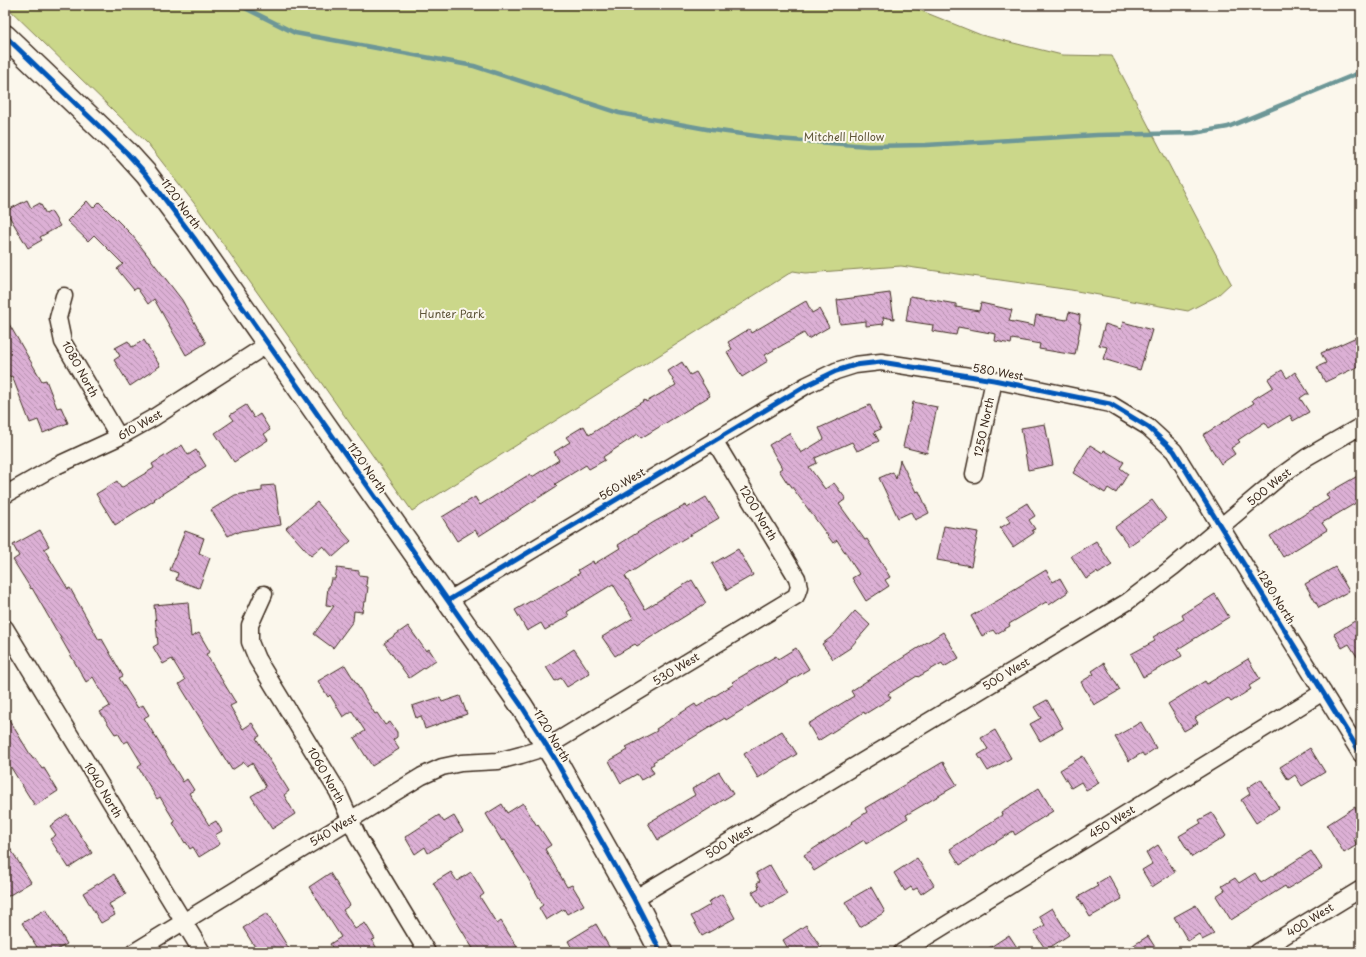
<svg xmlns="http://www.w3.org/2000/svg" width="1366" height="957" font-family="'Playpen Sans',sans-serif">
<defs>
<pattern id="building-back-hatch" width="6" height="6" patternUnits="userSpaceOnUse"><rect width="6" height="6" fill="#dcb0d5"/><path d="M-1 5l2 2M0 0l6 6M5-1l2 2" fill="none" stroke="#b48fac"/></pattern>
</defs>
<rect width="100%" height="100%" fill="#fbf7ec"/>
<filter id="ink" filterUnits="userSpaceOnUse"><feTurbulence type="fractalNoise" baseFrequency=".025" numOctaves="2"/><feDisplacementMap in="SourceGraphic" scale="8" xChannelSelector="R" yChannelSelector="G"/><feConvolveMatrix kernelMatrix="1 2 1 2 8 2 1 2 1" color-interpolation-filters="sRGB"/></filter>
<g filter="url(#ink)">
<!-- park -->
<path fill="#cbd78a" stroke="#838054" d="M5 5H907L981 35 1062 55 1112 56 1231 283 1217 296 1188 311 1071 290 901 266 806 273 793 271 412 511 194 203 148 144Z"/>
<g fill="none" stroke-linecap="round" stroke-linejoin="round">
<!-- stream -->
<path stroke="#6d9797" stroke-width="4.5" d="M239 5 295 33 474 66 619 113 712 130 778 139 868 146 926 145 1097 135 1194 133 1228 127 1361 72"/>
</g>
<!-- building -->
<path fill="url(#building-back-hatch)" stroke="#3b2a1e" d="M27 200 31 208 40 203 46 214 51 211 60 226 40 237 42 240 28 248 6 211Z
M87 201 93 208 99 202 132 235 182 300 206 343 186 355 154 299 148 304 137 288 134 290 117 269 123 264 94 235 88 241 67 221Z
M890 293 894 319 883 317 884 324 866 326V321L840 324 837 300Z
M910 296 956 304V307L979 311 981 303 1012 310 1009 321 1034 326 1036 315 1067 320 1069 312 1080 315 1079 323H1081L1075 355 1039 349 1040 344 1012 339 1011 344 995 341 996 334 958 327 956 335 932 331 933 325 906 321Z
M806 301 812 313 819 309 829 327 808 339 804 333 765 355 768 361 742 377 727 352 732 349 728 342 749 329 751 333Z
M5 317 42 381 46 380 57 408 61 407 68 423 43 433 38 420 30 423 12 376 9 377 5 370Z
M1123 322 1152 330 1140 370 1103 359 1107 347 1099 345 1105 324 1121 329Z
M1361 335V365L1325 382 1317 367 1326 363 1321 353Z
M144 340 160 366 130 386 114 360 120 356 115 348 128 341 132 347Z
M682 362 690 375 696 372 710 396 641 438 638 434 603 457 605 460 589 469 586 465 555 484 557 486 479 536 475 530 457 541 442 517 475 497 480 505 530 474 532 477 559 460 554 452 570 442 566 437 584 426 589 435 645 400 646 402 676 385 668 371Z
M1282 370 1287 378 1295 372 1309 394H1306L1300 398 1309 412 1293 421 1290 415 1269 428 1265 422 1238 440 1240 442 1231 448 1235 454 1221 464 1203 435 1254 403 1252 400 1273 387 1268 379Z
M913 402 937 407 927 453 903 447Z
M246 405 254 418 260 414 270 430 264 434 268 440 234 462 215 433 234 420 230 415Z
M870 405 881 429 874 432 879 441 857 451 852 442 815 458 817 463 809 467 825 489 834 483 846 499 839 504 865 540 867 539 890 577 885 580 889 586 866 601 852 578 859 574 837 540 833 543 789 483 788 484 779 470 782 468 769 445 789 433 801 453 824 439 819 428Z
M1045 424 1053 465 1028 470 1021 428Z
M182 445 188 455 196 450 206 466 154 499 155 500 115 525 96 494 117 481 121 488 154 468 152 464Z
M1090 445 1103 453 1104 450 1124 462 1120 468 1128 474 1116 493 1108 488 1105 493 1073 473Z
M900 460 916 492 919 491 929 513 915 520 911 512 898 518 879 478 893 472 896 479Z
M1361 474V500L1322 523 1327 530 1283 557 1270 536 1329 499 1326 494Z
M275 485 281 525 241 531 237 533 236 532 228 536 211 510 235 495 262 491V486Z
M706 497 719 518 670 547 625 576 645 609 692 580 706 603 637 646 635 644 615 656 602 637 633 618 613 584 567 612 569 616 545 630 541 623 527 631 515 610 580 573 578 570 593 561 594 564 620 548 618 545 654 522 686 505 687 508Z
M1152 500 1166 519 1129 546 1115 527Z
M317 502 351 541 333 557 323 546 311 556 286 528Z
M1027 503 1035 516 1029 520 1035 529 1032 530 1034 533 1013 547 1000 528 1010 522 1006 516Z
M944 526 978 532 971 566 937 560Z
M40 530 49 546 44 549 68 589 70 588 99 640 102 639 123 676 119 678 138 708 143 705 149 715 144 718 183 782 187 779 194 790 189 793 209 825 216 821 222 831 215 835 220 844 199 857 193 847 190 849 186 842 185 843 173 823 175 822 160 797 157 799 138 767 142 764 128 741 124 743 118 733 115 734 100 712 110 706 93 677 86 682 32 588 31 589 13 560 19 556 13 545Z
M185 531 204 538 199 553 210 558 199 588 176 580 178 573 170 570Z
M1096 541 1112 565 1098 574 1097 572 1086 579 1071 556Z
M738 549 753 575 727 590 712 564Z
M1335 567 1349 591 1319 608 1305 584Z
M337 568 359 571V575L367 576 366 586 368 587 366 602H364L362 612 354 611 353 621 333 648 314 634 334 606 326 605 328 587H329L331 579H335Z
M1046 570 1053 582 1060 578 1068 592 1049 605 1046 602 1009 624 1010 626 996 634 993 630 982 636 971 616 1009 594 1008 593Z
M1215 594 1229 617 1178 649 1182 656 1143 677 1131 654 1155 641 1153 637 1184 619 1182 615Z
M188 602 191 637 199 633 210 652 206 654 236 703 230 706 243 729 252 723 260 736 256 738 289 791 284 795 295 814 272 829 251 796 266 787 252 763 247 766 244 762 232 770 179 684 185 680 172 659 163 664 153 647 158 644 154 605Z
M855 611 870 625 850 648 833 659 822 644 834 635Z
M1361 617V663L1349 644 1342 648 1334 634Z
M408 626 426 651 429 649 436 660 409 678 384 643Z
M943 632 959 658 944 667 942 663 918 677 917 676 888 694 891 698 865 714 864 712 818 741 808 724 854 696 851 691Z
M796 648 809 669 726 720 725 718 653 762 654 764 650 766 654 773 641 780 637 774 621 783 609 761 628 750 626 747 657 731 656 729 695 704 697 707 734 684 732 682 776 656 778 659Z
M574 649 590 673 567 687 561 678 555 681 546 667Z
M1248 659 1260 679 1249 686 1251 689 1231 702 1228 698 1195 718 1198 723 1184 731 1168 704 1205 681 1207 684Z
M1104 663 1120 690 1094 705 1081 682 1094 674 1092 671Z
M345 665 375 714 377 713 385 725 390 722 397 732V737L393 740 399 749 372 766 354 738 365 731 352 711 343 717 330 695 328 697 318 681Z
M460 696 467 714 425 729 421 716 416 718 412 706 440 697 442 702Z
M1047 700 1063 728 1040 741 1030 724 1041 718 1034 707Z
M5 713 33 759 35 758 42 769 44 768 58 791 35 806 5 758Z
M1141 722 1156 748 1144 756 1142 753 1129 761 1115 737Z
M995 730 1011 758 988 771 978 755 988 749 981 738Z
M782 731 797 754 758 778 744 754Z
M1310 748 1325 772 1302 786 1295 775 1288 780 1280 767Z
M1083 756 1099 783 1086 790 1081 782 1071 788 1060 770Z
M943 762 957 785 906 815 908 818 866 844 864 840 814 871 804 855 853 823 852 822 867 812 865 808Z
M719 772 733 794 658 840 648 823 695 795 692 789Z
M1261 779 1279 808 1256 823 1241 800 1250 794 1247 788Z
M1039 788 1053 811 1015 835 1013 831 960 865 950 849 1002 815 1001 812Z
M523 803 537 826 538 825 551 845 545 849 567 887 572 885 584 905 567 914 564 909 546 920 539 908 543 905 529 880 505 840 502 841 486 814 502 804 507 813Z
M1355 807 1361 818V833L1353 838 1357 845 1344 853 1327 825Z
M1212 813 1226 836 1192 857 1179 836 1201 823 1199 820Z
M67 814 92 853 69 868 50 839 56 835 50 826Z
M439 815 444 822 454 816 463 831 428 853 425 847 415 854 405 837Z
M5 840 31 882 5 898Z
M1158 845 1175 872 1152 887 1142 870 1152 864 1146 853Z
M1311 851 1322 868 1287 889 1285 886 1231 920 1216 896 1225 890 1222 886 1235 878 1239 883 1255 873 1261 883Z
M917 858 934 885 921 894 917 888 913 890 911 887 905 891 894 873Z
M770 865 787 894 762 908 752 892 759 888 757 883 760 881 756 873Z
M451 872 457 881 471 872 484 894 480 897 497 924 501 921 520 952H475L433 883Z
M330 873 350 905 343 910 355 929 365 923 375 939 372 940 379 952H335L330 944 341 937 309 887Z
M114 874 126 894 109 904 115 915 101 923 83 893Z
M1109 876 1122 899 1090 917 1078 897 1098 886 1096 884Z
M871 887 885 912 860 927 845 902Z
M722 894 735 918 702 936 691 916 710 905 708 902Z
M1196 905 1214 934 1202 940 1199 934 1188 941 1174 917Z
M1052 908 1069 935 1046 950 1034 932 1045 925 1039 916Z
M46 909 67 944 53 952H40L22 923Z
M267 913 291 952H258L243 928Z
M596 924 612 952H574L568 941Z
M806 925 824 952H790L783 940Z
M1009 935 1020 952H983Z
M1148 936 1158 952H1123Z"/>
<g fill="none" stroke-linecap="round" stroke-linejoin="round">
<!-- street casing -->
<g stroke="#3b2a1e" stroke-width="19">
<path id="street" d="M64 296 58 318 63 342 119 437
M974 474 994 380
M5 495 56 466 119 437 153 418 268 344
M264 594 250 625V642L257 659 338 792 359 839 427 952
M449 600 807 385 836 371 855 365 881 362 994 380 1110 404 1148 427 1174 451 1361 754
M5 628 202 952
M634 899 1127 602 1173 567 1282 475 1307 457 1361 426
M134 952 422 776 442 767 461 763 498 761 521 755 547 747 796 596 799 587 797 578 714 440
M902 952 1323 692
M1258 952 1361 889"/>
</g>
<!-- secondary casing -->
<g stroke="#3b2a1e" stroke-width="25">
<path id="secondary" d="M5 36 127 153 146 174 194 238 521 705 555 759 634 899 661 952"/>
</g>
<!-- street -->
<use href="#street" stroke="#fbf7ec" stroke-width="16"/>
<!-- secondary -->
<use href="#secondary" stroke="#fbf7ec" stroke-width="22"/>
<!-- cycleway casing -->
<g stroke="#fbf7ec" stroke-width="8">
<path id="cycleway" d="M5 36 127 153 146 174 194 238 521 705 555 759 634 899 661 952
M449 600 807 385 836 371 855 365 881 362 994 380 1110 404 1148 427 1174 451 1361 754"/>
</g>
<!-- cycleway -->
<use href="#cycleway" stroke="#0057b8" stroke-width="5"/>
</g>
</g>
<g text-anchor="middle" stroke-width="4" stroke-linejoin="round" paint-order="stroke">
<!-- park labels -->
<g font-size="11" fill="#5f5539" stroke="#fbf7ec">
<text x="844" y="141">Mitchell Hollow</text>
<text x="452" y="318">Hunter Park</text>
</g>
<!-- street labels -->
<g font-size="11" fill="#3b2a1e" stroke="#fbf7ec">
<text transform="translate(181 204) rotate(54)" y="4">1120 North</text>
<text transform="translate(80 369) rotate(61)" y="4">1080 North</text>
<text transform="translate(998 372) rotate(10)" y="4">580 West</text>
<text transform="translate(140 425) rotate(-30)" y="4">610 West</text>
<text transform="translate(984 427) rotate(-78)" y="4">1250 North</text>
<text transform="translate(367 468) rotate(55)" y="4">1120 North</text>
<text transform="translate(622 484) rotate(-31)" y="4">560 West</text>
<text transform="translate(1269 487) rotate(-39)" y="4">500 West</text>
<text transform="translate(758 513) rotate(59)" y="4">1200 North</text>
<text transform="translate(1276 597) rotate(58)" y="4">1280 North</text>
<text transform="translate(676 669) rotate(-31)" y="4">530 West</text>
<text transform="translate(1006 674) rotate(-31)" y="4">500 West</text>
<text transform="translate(552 736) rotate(59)" y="4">1120 North</text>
<text transform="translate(326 775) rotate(60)" y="4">1060 North</text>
<text transform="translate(103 790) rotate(59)" y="4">1040 North</text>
<text transform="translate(1112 822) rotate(-32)" y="4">450 West</text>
<text transform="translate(333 830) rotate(-31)" y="4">540 West</text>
<text transform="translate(729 842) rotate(-31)" y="4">500 West</text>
<text transform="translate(1310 920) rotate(-32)" y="4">400 West</text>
</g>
</g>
<!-- margin -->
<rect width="1366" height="957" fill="none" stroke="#fbf7ec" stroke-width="20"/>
<rect x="10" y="10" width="1346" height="937" fill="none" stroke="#3b2a1e" stroke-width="1.5" filter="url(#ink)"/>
</svg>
